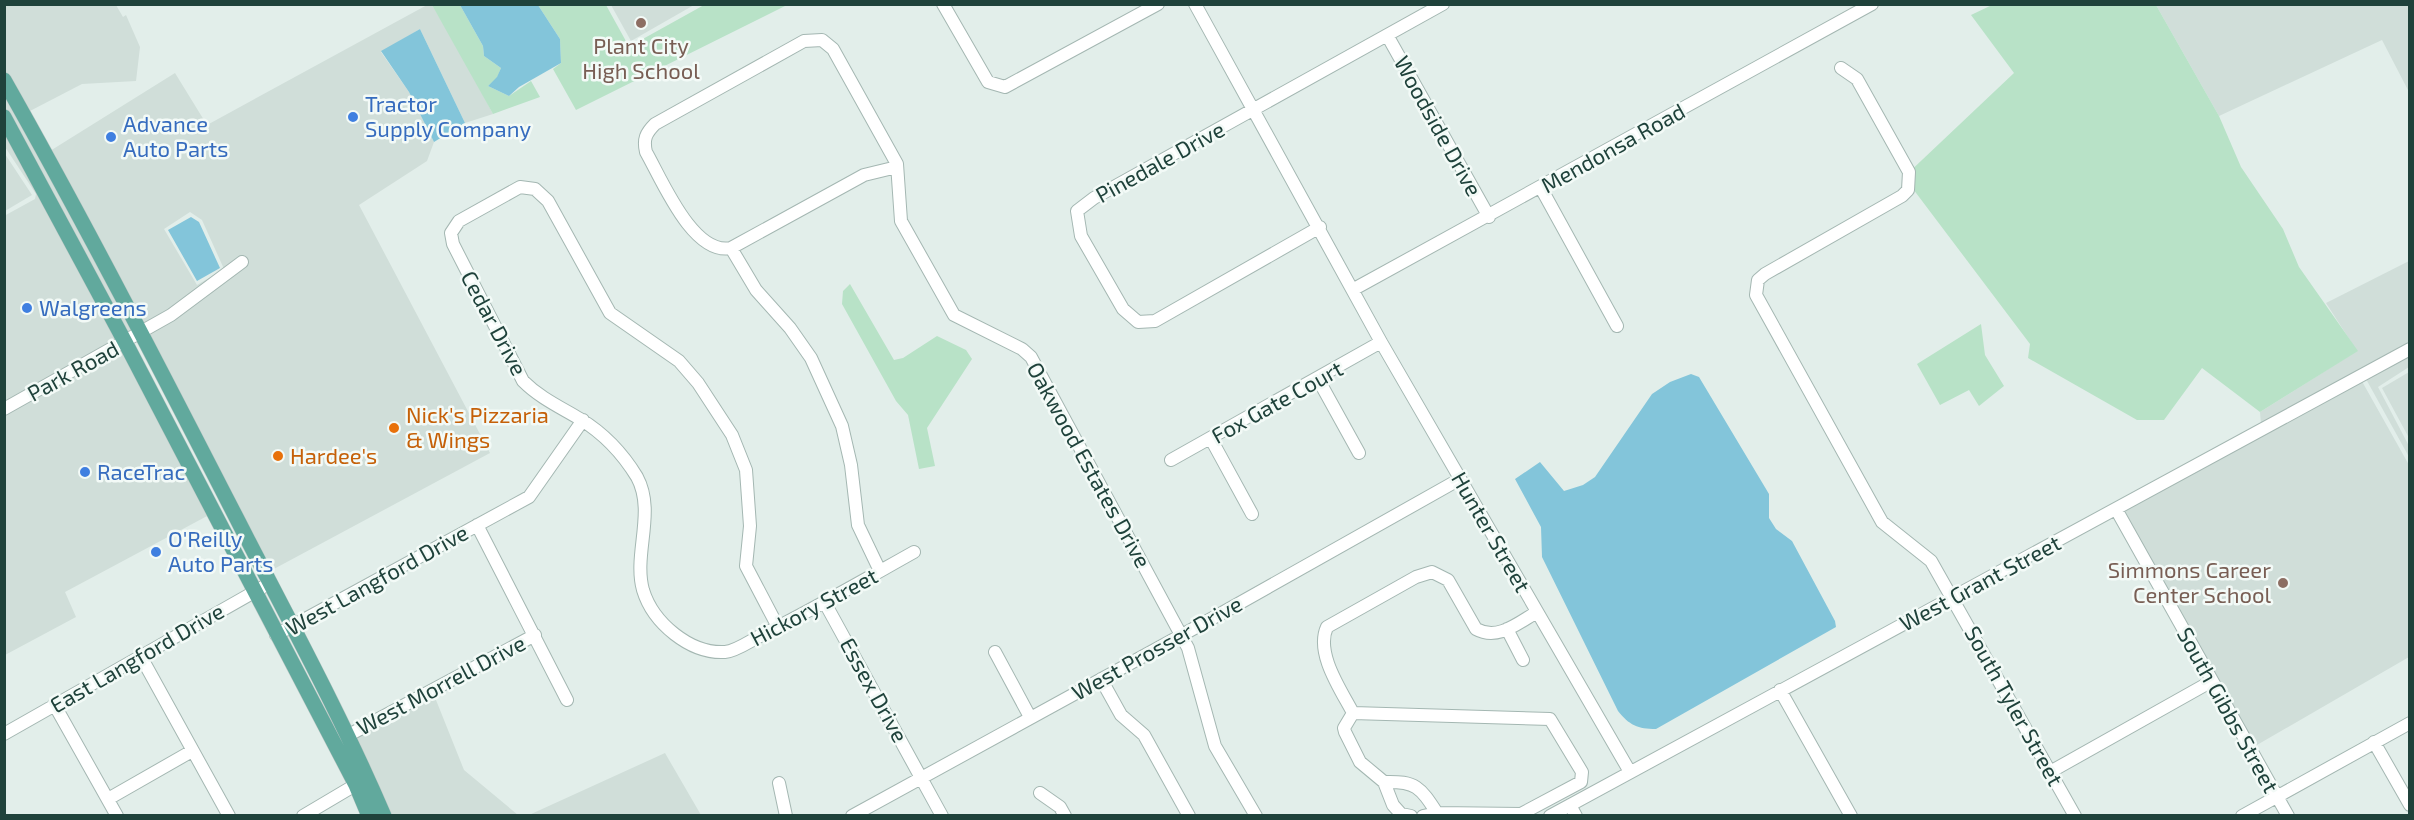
<svg xmlns="http://www.w3.org/2000/svg" width="2414" height="820" font-family="'Exo 2',sans-serif">
<rect width="100%" height="100%" fill="#e2eeea"/>
<!-- built -->
<path fill="#d0ded9" fill-rule="evenodd" d="M4 5H116L123 17 126 15 140 47 136 81 82 84 28 112 5 70Z
M427 5H432L456 44 493 114 465 123 420 29 381 52 409 92 434 142 427 161 359 205 490 453 272 570 50 151 175 73 207 125ZM190 212 202 220 224 269 197 285 164 229Z
M611 5H694L631 41Z
M2156 5H2409V92L2382 40 2219 116Z
M4 89 133 330 127 335 5 107Z
M5 127 119 339 4 403V216L35 199 36 194 5 147Z
M5 154 32 195 5 211H4Z
M2409 261V343L2261 424 2260 412 2357 351 2326 303Z
M124 349 209 515 65 592 76 617 5 655V415Z
M2409 355V367L2378 387 2409 446V457L2366 379Z
M2409 372V438L2382 388Z
M2359 376 2409 465V657L2250 749 2116 509Z
M434 695 464 770 518 815H389L354 738Z
M665 753 701 815H529Z"/>
<!-- green -->
<path fill="#b8e2c7" d="M432 5H460L483 46 484 56 501 68 497 78 488 86 509 96 531 81 540 97 493 114Z
M538 5H606L627 43 632 45 704 5H787L576 110 553 69 561 63 560 39Z
M1992 5H2156L2219 116 2241 167 2283 229 2299 267 2358 351 2260 412 2202 368 2164 420H2137L2028 358 2030 344 1904 177 2014 73 1971 15Z
M850 284 894 360 903 358 937 336 966 350 972 359 927 428 935 466 919 469 908 415 896 401 842 304 843 291Z
M1981 324 1985 355 2004 386 1979 406 1969 390 1940 405 1917 364Z"/>
<!-- water -->
<path fill="#83c5da" d="M460 5H538L560 39 561 63 519 87 509 96 488 86 497 77 501 68 484 56 483 46Z
M420 29 465 123 434 142 409 92 381 51Z
M191 217 199 222 220 268 197 281 168 230Z
M1691 374 1699 377 1769 494V518L1776 529 1792 541 1835 621 1836 627 1656 729C1638 729 1629 725 1618 711L1542 557 1541 527 1515 479 1540 462 1564 491 1583 485 1595 477 1652 394 1670 382Z"/>
<g fill="none" stroke-linecap="round" stroke-linejoin="round">
<!-- minor casing -->
<g stroke="#a4b7b2" stroke-width="14">
<path id="minor" d="M943 4 988 82 1005 87 1158 4
M1195 4 1381 342 1630 772
M1387 35 1489 217
M1841 68 1857 79 1909 172 1908 190 1902 196 1765 274 1758 280 1756 295 1882 522 1931 561 2075 816
M897 167 864 175 731 248C693 256 662 180 646 152 643 139 646 133 655 124L804 41 822 40 833 49 897 164 901 221 954 315 1022 349 1031 357 1188 648 1215 746 1256 816
M1541 188 1617 326
M1320 227 1155 321 1138 322 1123 309 1081 236 1077 211 1094 198 1443 4
M731 248 756 290 790 328 811 358 842 426 851 465 858 525 880 571
M1354 289 1872 4
M1318 379 1359 453
M4 409 171 315 242 262
M1211 439 1252 514
M1171 460 1381 342
M2116 509 2288 816
M477 525 567 700
M825 603 942 816
M778 627 746 566 750 526 746 470 732 435 698 383 679 361 610 313 548 201 535 189 520 187 459 221 451 233 453 244 523 381C540 398 560 407 580 419 603 433 623 454 637 477 656 512 633 554 643 590 653 623 690 654 725 652 737 651 751 640 762 635 814 609 864 580 914 552
M1507 629 1523 660
M276 635 529 497 583 420
M995 652 1030 717
M140 655 229 816
M1101 679 1121 715 1144 735 1189 816
M1780 690 1851 816
M54 704 117 816
M1353 713 1550 719 1582 772 1581 782 1521 814 1437 813 1423 816
M4 734 270 583
M347 736 535 635
M2374 742 2410 805
M2050 772 2212 681
M1384 782C1416 781 1420 787 1437 813
M779 783 786 816
M1040 793 1060 807 1065 816
M108 799 192 751
M1570 805 1576 816
M303 816 362 781
M852 816 1222 613 1460 479
M1411 816 1401 814 1393 805 1384 782 1360 762 1345 732 1344 728 1353 713C1341 690 1315 653 1327 627L1416 577 1432 572 1448 580 1476 629C1498 641 1518 623 1537 612
M1550 816 2410 349
M2242 816 2410 723"/>
</g>
<!-- major casing -->
<g stroke="#c0cac8" stroke-width="16">
<path id="major" d="M4 80C85 223 160 369 235 515 286 615 340 713 384 816
M4 117 125 342 356 785 369 816"/>
</g>
<!-- minor -->
<use href="#minor" stroke="#fff" stroke-width="12"/>
<!-- major -->
<use href="#major" stroke="#61a99d" stroke-width="15"/>
</g>
<!-- markers -->
<g fill="#8d6e63" stroke="#f3faf7" stroke-width="2">
<circle cx="641" cy="23" r="6"/>
<circle cx="2283" cy="583" r="6"/>
</g>
<g fill="#3f7fe0" stroke="#f3faf7" stroke-width="2">
<circle cx="353" cy="117" r="6"/>
<circle cx="111" cy="137" r="6"/>
<circle cx="27" cy="308" r="6"/>
<circle cx="85" cy="472" r="6"/>
<circle cx="156" cy="552" r="6"/>
</g>
<g fill="#e8710a" stroke="#f3faf7" stroke-width="2">
<circle cx="394" cy="428" r="6"/>
<circle cx="278" cy="456" r="6"/>
</g>
<g text-anchor="middle" stroke-width="5" stroke-linejoin="round" paint-order="stroke">
<!-- education labels -->
<g font-size="22" fill="#785e54" stroke="#f3faf7">
<text x="641" y="54">Plant City<tspan x="641" dy="25">High School</tspan></text>
<text x="2271" y="578" text-anchor="end">Simmons Career<tspan x="2271" dy="25">Center School</tspan></text>
</g>
<!-- shop labels -->
<g font-size="22" fill="#366cbe" stroke="#f3faf7" text-anchor="start">
<text x="365" y="112">Tractor<tspan x="365" dy="25">Supply Company</tspan></text>
<text x="123" y="132">Advance<tspan x="123" dy="25">Auto Parts</tspan></text>
<text x="39" y="316">Walgreens</text>
<text x="97" y="480">RaceTrac</text>
<text x="168" y="547">O'Reilly<tspan x="168" dy="25">Auto Parts</tspan></text>
</g>
<!-- street labels -->
<g font-size="22" fill="#1f423b" stroke="#f3faf7">
<text transform="translate(1438 126) rotate(61)" y="8">Woodside Drive</text>
<text transform="translate(1613 148) rotate(-29)" y="8">Mendonsa Road</text>
<text transform="translate(1160 162) rotate(-29)" y="8">Pinedale Drive</text>
<text transform="translate(494 323) rotate(62)" y="8">Cedar Drive</text>
<text transform="translate(73 371) rotate(-29)" y="8">Park Road</text>
<text transform="translate(1277 402) rotate(-29)" y="8">Fox Gate Court</text>
<text transform="translate(1089 465) rotate(61)" y="8">Oakwood Estates Drive</text>
<text transform="translate(1491 532) rotate(60)" y="8">Hunter Street</text>
<text transform="translate(377 580) rotate(-29)" y="8">West Langford Drive</text>
<text transform="translate(1980 583) rotate(-28)" y="8">West Grant Street</text>
<text transform="translate(814 607) rotate(-28)" y="8">Hickory Street</text>
<text transform="translate(1157 648) rotate(-29)" y="8">West Prosser Drive</text>
<text transform="translate(137 658) rotate(-30)" y="8">East Langford Drive</text>
<text transform="translate(441 685) rotate(-28)" y="8">West Morrell Drive</text>
<text transform="translate(874 690) rotate(61)" y="8">Essex Drive</text>
<text transform="translate(2014 706) rotate(61)" y="8">South Tyler Street</text>
<text transform="translate(2228 710) rotate(61)" y="8">South Gibbs Street</text>
</g>
<!-- food labels -->
<g font-size="22" fill="#c56008" stroke="#f3faf7" text-anchor="start">
<text x="406" y="423">Nick's Pizzaria<tspan x="406" dy="25">&amp; Wings</tspan></text>
<text x="290" y="464">Hardee's</text>
</g>
</g>
<!-- border -->
<rect width="2414" height="820" fill="none" stroke="#1f423b" stroke-width="12"/>
</svg>
